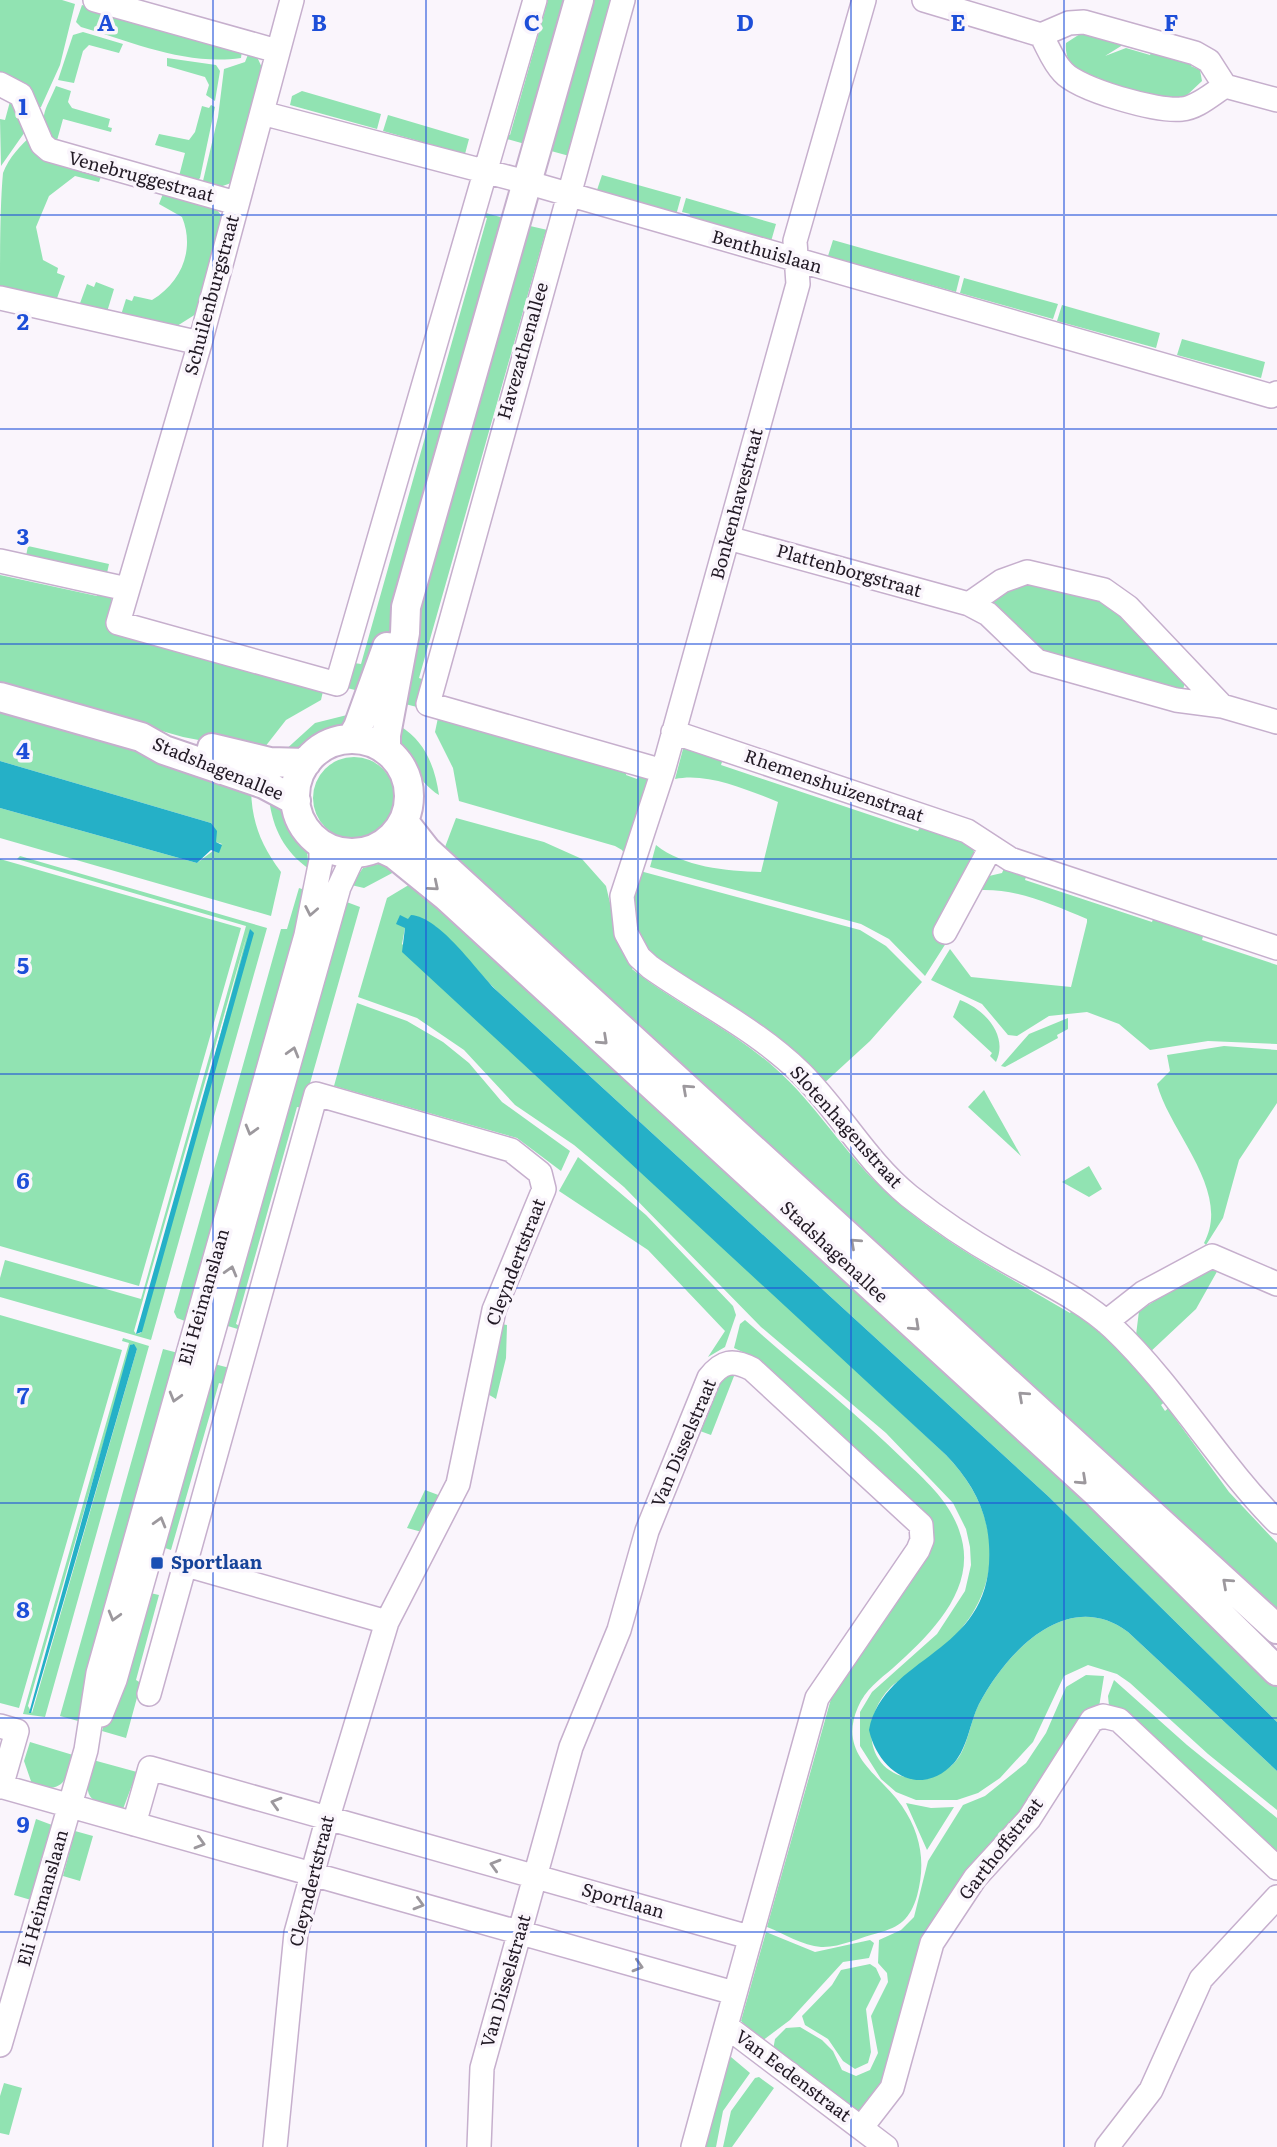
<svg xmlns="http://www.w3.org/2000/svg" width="1277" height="2147" font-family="Literata,serif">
<rect width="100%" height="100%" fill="#faf5fc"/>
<!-- green -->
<path fill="#91e3b2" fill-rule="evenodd" d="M0 0H62L75 4 60 65 41 107 36 108 0 77Z
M548 0H568L525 144 503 138 504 134 510 135Z
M591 0H611L568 152 574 154 573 157 551 151Z
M82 5 242 50 241 58C187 66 132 42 81 27L76 22Z
M1081 30 1126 43 1105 56 1126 48 1150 55 1152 50 1192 62 1191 66 1200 70 1202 81 1184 98 1161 96 1159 100 1098 82 1099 78C1080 72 1064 66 1066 43L1080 34Z
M83 32 123 44 119 53 89 45 83 51 74 83 58 80 73 35Z
M249 52 258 59 264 72 234 182 214 189 204 186 203 181 218 117 224 69 245 62Z
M167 58 216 65 220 71 215 101 206 95 209 85 205 77 167 66Z
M56 86 71 91 68 102 72 108 110 119 108 127 112 128 111 132 63 119 56 144C37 116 43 116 56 86Z
M302 91 381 114 377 129 290 105 292 96Z
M12 94 29 126 1 166 0 119 5 120Z
M211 105 215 107 200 178 197 181 178 180 185 153 155 145 159 134 189 140 195 132 202 106 209 108Z
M388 115 469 139 465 154 383 131Z
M33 134 102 174 99 182 75 176 49 196 36 227 43 260 58 268 57 273 65 276 56 301 0 289C0 256 0 204 3 173 9 157 21 145 33 134Z
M602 175 681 197 675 219 595 196Z
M164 191 210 201 224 219 196 314 177 326 121 315 126 299 132 301 134 296 152 300C182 282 195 249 182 217L159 204Z
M686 198 776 224 770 245 688 223 690 214 682 212Z
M482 212 504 218 496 255 388 637 367 693 347 688 354 663 361 664 487 218 480 216Z
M530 226 552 231 551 235 545 234 419 678 425 680 417 707 401 703 413 635 520 254Z
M833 240 960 276 956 292 828 256Z
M964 278 1058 304 1053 319 960 293Z
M96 282 114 289 107 312 79 306 87 284 94 287Z
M1062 305 1160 333 1156 348 1057 321Z
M1182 339 1265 362 1261 378 1177 355Z
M28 546 109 564 107 573 26 556Z
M0 575 97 596 99 588 110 593 114 609 324 687 321 700 286 720 261 752 183 737 0 685Z
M1031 579 1108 600 1185 682 1183 690 1032 649 993 603 995 595Z
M0 710 163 756 251 790C252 823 261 845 281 872L271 916 0 838V808L197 863 222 844 216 842 211 823 0 761Z
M355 713C337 735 311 749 283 752L315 723Z
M439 713 628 767 626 775 637 779 640 770 650 777 627 859 622 850 615 846 459 801 453 768 435 732Z
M400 726C425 741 435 767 439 795 421 785 395 747 400 726Z
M688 748 723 759 721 765 918 831 921 825 966 841 976 854 948 940 925 976 889 939 861 924 650 867 656 845C683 867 726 871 761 872L778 802C748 790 707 772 675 779L683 749Z
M313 798a41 41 0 1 1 82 0a41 41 0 1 1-82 0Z
M269 799 283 806 307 851 309 869C284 851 273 829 269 799Z
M456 818 544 842 582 859 606 886 616 928 637 962 632 969C678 1005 731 1029 775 1068 815 1103 842 1150 881 1187 937 1241 1004 1274 1070 1313L1074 1308 1083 1313 1168 1399 1161 1405 1165 1411 1173 1404 1177 1409 1172 1414 1229 1492 1277 1543V1620L442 855Z
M20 856 267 928 151 1340 0 1297V1278L5 1260 141 1299 246 926 17 859ZM248 931 141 1333 136 1334 134 1331Z
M0 859 241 928 139 1286 0 1246Z
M382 863 396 871 364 888 351 885 363 868Z
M1005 866 1027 874 1025 880 1152 922 1154 916 1204 933 1202 940 1277 965V1044L1208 1041 1150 1050 1119 1024 1087 1012 1049 1016 1017 1036 1008 1035 982 1004 931 980 950 949 971 977 1071 987 1087 922V919C1053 905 1019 889 981 890L989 876 1002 873Z
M640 871 860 930 886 946 922 982 870 1041 822 1085 654 961 627 914Z
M417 880 1088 1493 1277 1681V1722L1049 1497 496 990 435 926 405 928 402 944 946 1455C999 1509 1008 1583 952 1639 939 1652 922 1665 907 1676 902 1680 894 1683 890 1688 861 1717 864 1772 911 1778 926 1780 944 1774 955 1762 968 1748 970 1721 979 1704 1007 1651 1068 1587 1128 1632L1277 1771V1810L1208 1754 1130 1683 1117 1674 1088 1665 1064 1676 1033 1742 1000 1778 978 1793 957 1800H916L896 1792 881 1779 860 1746V1712L872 1692 937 1634 965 1591 971 1565 970 1547 966 1529 953 1503 886 1433 761 1327 624 1187 574 1145 515 1105 464 1050 417 1018 358 997 387 898Z
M299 888 308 891 190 1323 177 1318 174 1312 281 929H287Z
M344 901 360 907 303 1108 297 1107 236 1324 242 1327 241 1330 221 1324Z
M960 1000C984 1009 1009 1035 996 1062L990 1056 992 1053 953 1017Z
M357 1003 407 1021 443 1042 469 1063 502 1102 570 1151 561 1171 517 1138 334 1086Z
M1068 1018V1029L1057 1035 1058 1038 1005 1067 1001 1066 1029 1034Z
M1224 1046 1277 1050V1103L1239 1160 1223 1218 1206 1245 1204 1243C1232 1191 1170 1133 1157 1084L1170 1071 1167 1055Z
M984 1090 1021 1156 968 1107Z
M578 1157 646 1215 733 1306 736 1315 725 1347 708 1357 725 1331 648 1250 559 1191Z
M1089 1166 1102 1189 1089 1197 1062 1182Z
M1206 1268H1219L1196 1309 1148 1354 1136 1335 1139 1311Z
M0 1315 122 1350 19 1708 0 1703Z
M745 1320C798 1367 853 1410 904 1460 925 1480 949 1501 959 1530 980 1587 932 1633 893 1668 880 1679 865 1690 858 1707 837 1755 880 1774 902 1806 921 1834 926 1863 917 1896 910 1919 900 1927 878 1933 861 1937 839 1948 821 1947 803 1946 783 1933 767 1927L834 1688 926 1517 747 1354 734 1348 740 1324Z
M501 1324 507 1325 506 1358 496 1399 486 1393Z
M123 1338 149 1346 45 1717 23 1714 129 1343 122 1341ZM132 1344 137 1349 32 1713 28 1706Z
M163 1349 182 1354 78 1721 60 1716Z
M210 1363 230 1368 226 1385 219 1383 171 1550 159 1546Z
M736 1371 711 1435 700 1431 719 1379Z
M425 1490 441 1496 422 1532 407 1528Z
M146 1592 159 1595 136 1680 141 1683 126 1738 102 1731Z
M1086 1675 1104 1676 1099 1707 1023 1813 969 1872 884 2083 861 2112 857 2111 773 2050 775 2039 786 2028 800 2027 822 2040 833 2051 842 2070 856 2076 870 2070 878 2053 871 2016 888 1982 887 1973 878 1963 879 1940 901 1930 914 1917 928 1861 963 1805 985 1796 1026 1763 1046 1733 1066 1687Z
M1114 1680 1187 1745 1277 1818V1855L1109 1706 1108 1696Z
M30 1742 73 1755C65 1783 65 1791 33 1787L24 1761Z
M93 1760 137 1772 123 1809C86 1802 82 1798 93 1760Z
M906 1803 931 1808 954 1807 927 1850Z
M36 1819 52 1825 31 1900 14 1895Z
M75 1831 93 1836 80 1881 63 1876Z
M766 1932 815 1952 870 1940 874 1943 869 1958 843 1962 790 2020 762 2041 741 2021Z
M870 1964 876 1968 881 1979 866 2009 871 2052 868 2063 855 2069 843 2061 828 2039 805 2025 802 2016 832 1985 841 1970Z
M731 2057 750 2073 723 2111 716 2147H701L727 2059Z
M759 2077 774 2088 732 2147H723L731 2111 755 2078Z
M4 2083 22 2088 9 2135 0 2133V2096Z"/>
<!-- water -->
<path fill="#25b0c7" d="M0 761 211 823 217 831 216 842 222 845 219 853 211 850 197 863 0 808Z
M400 915 408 919 411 915C440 917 476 970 496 990L1049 1497 1277 1722V1771L1128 1632C1068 1587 1007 1651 979 1704 970 1722 968 1747 954 1763 919 1800 878 1771 869 1730 885 1652 996 1656 989 1545 987 1509 971 1481 946 1455L402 952 405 928 396 924Z
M250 929 254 933 142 1332 136 1334Z
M134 1344 137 1349 31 1713H29L130 1345Z"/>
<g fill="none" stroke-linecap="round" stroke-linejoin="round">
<!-- minor casing -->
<g stroke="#c6afcd" stroke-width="26">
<path id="minor" d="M95 0 277 51
M292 0 200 343 118 623 337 684 535 0
M623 0 428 704 663 771
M864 0 795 241 798 284 663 771 622 896 626 933 639 957 650 967C701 1003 756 1029 801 1073 840 1112 866 1161 909 1196 938 1219 969 1240 1001 1258 1039 1280 1081 1298 1113 1328 1175 1387 1217 1461 1277 1522
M924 0 1041 35 1069 23 1084 22 1195 53 1209 61 1225 86C1212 94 1197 108 1182 109 1158 112 1079 90 1063 72 1053 62 1048 47 1041 35
M0 84 21 95 42 144 49 150 236 203
M1225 86 1277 100
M262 113 526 182 1271 396 1277 393
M0 298 200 343
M728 538 969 604
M0 561 127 589
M1222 706 1128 607 1104 590 1027 572 1002 581 969 604 988 614 1037 661 1176 700 1222 706 1277 722
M673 732 967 831 1010 859 1277 948
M945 932 991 847
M1106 1322 1143 1293 1212 1256 1277 1284
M183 1564 387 1622
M149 1694 316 1094 511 1150 540 1173 544 1189 494 1310 458 1484 387 1622 328 1817 296 1933 275 2147
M101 1715 115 1680 339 887 355 853
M0 1726 17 1731 1 1787
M0 1786 734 1993
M134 1824 150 1768 749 1937
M0 2045 86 1750 98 1673 306 935 321 860V844
M861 2128 892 2088 932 1943 975 1878 1029 1819 1092 1720 1103 1716 1119 1720 1277 1868
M479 2147 482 2068 571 1747 619 1630 647 1531 709 1378C722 1361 733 1359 752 1369L921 1525 922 1540 918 1550 817 1698 726 2026 886 2147
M693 2147 726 2026
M1107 2147 1151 2090 1201 1979 1277 1897"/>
</g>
<!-- major casing -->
<g stroke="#c6afcd" stroke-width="32">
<path id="major" d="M0 697 141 737 164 750 264 784 296 801
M295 796a57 57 0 1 1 114 0a57 57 0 1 1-114 0Z
M351 739 358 727 387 647
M212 748 270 762 306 763
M386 750V735L405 633 406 607 579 0
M404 822 426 850 1277 1629
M379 847 394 854 447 897 1097 1493 1277 1671"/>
</g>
<!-- minor -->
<use href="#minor" stroke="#fff" stroke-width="23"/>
<!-- major -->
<use href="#major" stroke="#fff" stroke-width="28"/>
</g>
<!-- one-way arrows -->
<defs><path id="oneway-chevron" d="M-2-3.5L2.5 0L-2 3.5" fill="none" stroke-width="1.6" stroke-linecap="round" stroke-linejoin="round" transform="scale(1.75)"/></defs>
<g stroke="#9c989d">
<use href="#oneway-chevron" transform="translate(434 886) rotate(40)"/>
<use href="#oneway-chevron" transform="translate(311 911) rotate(101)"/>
<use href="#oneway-chevron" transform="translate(603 1040) rotate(43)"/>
<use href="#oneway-chevron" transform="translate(293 1052) rotate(-74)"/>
<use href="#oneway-chevron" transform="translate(687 1089) rotate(-138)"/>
<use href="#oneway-chevron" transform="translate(251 1130) rotate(106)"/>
<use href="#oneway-chevron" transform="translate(855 1243) rotate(-138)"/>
<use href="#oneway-chevron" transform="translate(231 1271) rotate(-74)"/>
<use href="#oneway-chevron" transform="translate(915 1326) rotate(43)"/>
<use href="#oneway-chevron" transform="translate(1023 1396) rotate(-138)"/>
<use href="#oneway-chevron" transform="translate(175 1397) rotate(106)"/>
<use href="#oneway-chevron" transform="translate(1082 1480) rotate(43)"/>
<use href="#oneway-chevron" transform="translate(160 1522) rotate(-74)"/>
<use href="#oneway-chevron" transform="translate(1227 1583) rotate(-138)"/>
<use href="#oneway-chevron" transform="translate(114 1616) rotate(106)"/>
<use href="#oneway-chevron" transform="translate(276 1803) rotate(-164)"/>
<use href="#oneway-chevron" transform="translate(200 1843) rotate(16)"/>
<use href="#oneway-chevron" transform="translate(495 1865) rotate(-164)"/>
<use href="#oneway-chevron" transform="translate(419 1904) rotate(16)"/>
<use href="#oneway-chevron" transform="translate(638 1966) rotate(16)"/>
</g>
<!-- grid -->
<path fill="none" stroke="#1d4ed8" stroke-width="2" stroke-opacity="0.55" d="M213 0V2147M426 0V2147M638 0V2147M851 0V2147M1064 0V2147M0 215H1277M0 429H1277M0 644H1277M0 859H1277M0 1074H1277M0 1288H1277M0 1503H1277M0 1718H1277M0 1932H1277"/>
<!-- markers -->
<rect fill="#1a4fb4" stroke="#faf5fc" stroke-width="2.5" x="150" y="1556" width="14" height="14" rx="3.5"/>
<g text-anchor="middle" stroke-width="7" stroke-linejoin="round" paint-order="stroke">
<!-- street labels -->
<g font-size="18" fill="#221a25" stroke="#faf5fc">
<text transform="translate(141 177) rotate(15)" y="6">Venebruggestraat</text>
<text transform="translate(767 252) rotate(16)" y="6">Benthuislaan</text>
<text transform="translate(212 295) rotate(-75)" y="6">Schuilenburgstraat</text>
<text transform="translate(523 351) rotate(-74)" y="6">Havezathenallee</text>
<text transform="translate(737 504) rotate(-75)" y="6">Bonkenhavestraat</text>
<text transform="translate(849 571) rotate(16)" y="6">Plattenborgstraat</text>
<text transform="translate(218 769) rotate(22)" y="6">Stadshagenallee</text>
<text transform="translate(834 786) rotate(19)" y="6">Rhemenshuizenstraat</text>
<text transform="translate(846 1127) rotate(48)" y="6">Slotenhagenstraat</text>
<text transform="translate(834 1252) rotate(43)" y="6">Stadshagenallee</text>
<text transform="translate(516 1262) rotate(-69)" y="6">Cleyndertstraat</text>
<text transform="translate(204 1297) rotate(-74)" y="6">Eli Heimanslaan</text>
<text transform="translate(684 1443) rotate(-67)" y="6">Van Disselstraat</text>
<text transform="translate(1001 1849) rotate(-52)" y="6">Garthoffstraat</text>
<text transform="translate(312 1881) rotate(-76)" y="6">Cleyndertstraat</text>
<text transform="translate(43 1898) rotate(-74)" y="6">Eli Heimanslaan</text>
<text transform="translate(623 1901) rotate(16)" y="6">Sportlaan</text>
<text transform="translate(506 1981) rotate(-74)" y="6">Van Disselstraat</text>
<text transform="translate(793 2076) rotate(37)" y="6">Van Eedenstraat</text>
</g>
<!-- transit labels -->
<g font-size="18" font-weight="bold" fill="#164399" stroke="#faf5fc" text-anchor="start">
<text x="171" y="1569">Sportlaan</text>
</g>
</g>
<g font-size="23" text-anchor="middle" font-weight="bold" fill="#1d4ed8" stroke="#faf5fc" stroke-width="7" stroke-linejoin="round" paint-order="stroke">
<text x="106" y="31">A</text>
<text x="319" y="31">B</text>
<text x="532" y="31">C</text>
<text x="745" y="31">D</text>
<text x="958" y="31">E</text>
<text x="1171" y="31">F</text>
<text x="23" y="115">1</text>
<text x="23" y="330">2</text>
<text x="23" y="545">3</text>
<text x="23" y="759">4</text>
<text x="23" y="974">5</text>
<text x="23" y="1189">6</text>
<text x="23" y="1404">7</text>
<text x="23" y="1618">8</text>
<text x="23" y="1833">9</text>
</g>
</svg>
